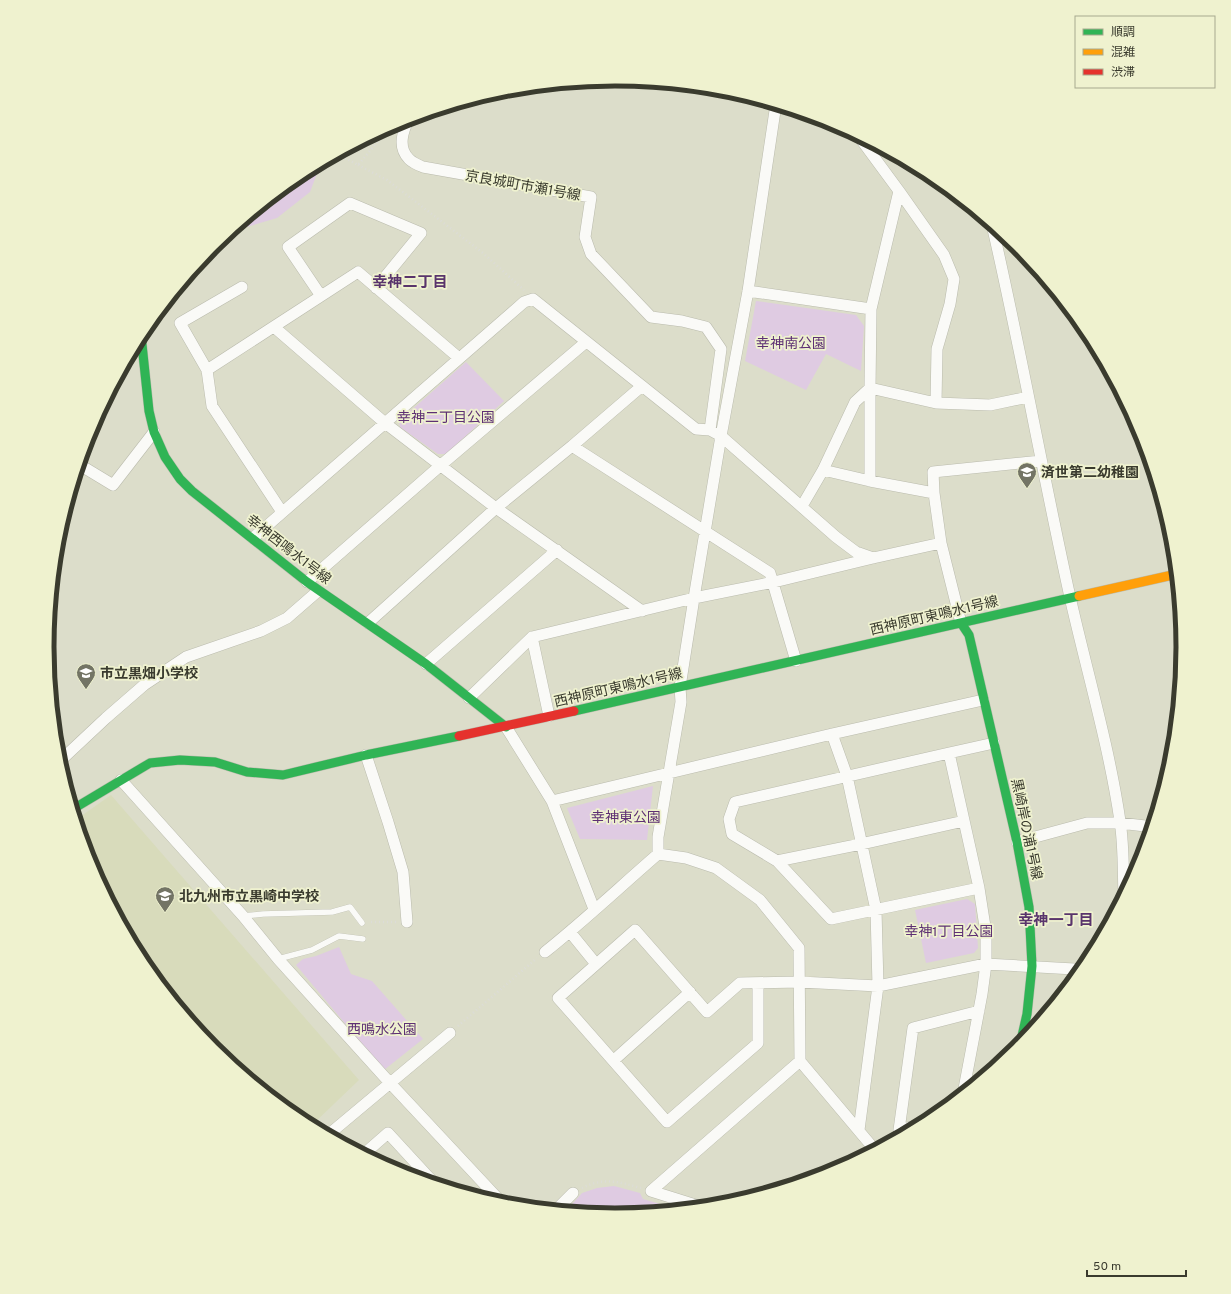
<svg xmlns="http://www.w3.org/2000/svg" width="1231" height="1294" font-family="Overpass,'Noto Sans JP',sans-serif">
<rect width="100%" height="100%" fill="#dcddca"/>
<!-- built -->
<path fill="#d8dbbb" d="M111 795 359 1080 311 1126 299 1120 213 1049 143 963 90 864 77 819Z"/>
<!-- green -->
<path fill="#dfcbe2" d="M321 163 310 192 277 218 240 229 178 295H172L214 245 300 174Z
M756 301 856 315 864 326 861 371 826 354 806 390 745 361Z
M466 362 504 401 446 454H438L400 427 399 421Z
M653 786 647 840 580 839 567 808Z
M967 899 975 904 978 948 974 953 926 963 915 910Z
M339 947 351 974 372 981 423 1039 384 1070 296 965 303 959 316 956Z
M614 1186 640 1193 643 1199 677 1209 615 1215 566 1211 582 1193 597 1188Z"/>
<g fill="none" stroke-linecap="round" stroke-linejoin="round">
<!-- lane casing -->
<g stroke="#babbad" stroke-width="6">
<path id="lane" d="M243 916 263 914 332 912 350 907 362 923
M278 959 312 950 339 936 363 939"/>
</g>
<!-- street casing -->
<g stroke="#babbad" stroke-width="12">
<path id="street" d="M409 118C403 131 397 147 409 159 413 163 418 165 423 167L591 197 585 237 591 254 651 317 682 321 706 327 721 349 710 430
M857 134 899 191 944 255 954 279 950 304 937 349 936 403
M899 191 871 309 870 388 936 403 990 405 1028 397
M990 222 993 229C1021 351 1043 475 1070 597 1087 672 1109 746 1120 821 1124 846 1123 872 1124 896
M748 291 871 309
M321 296 288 247 350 203 421 233 376 288
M274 327 385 423 496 508 642 611
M207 370 180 323 242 287
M572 446 770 573 796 661
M80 465 113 485 154 432
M823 470 870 481 934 493
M802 506 823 470 855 402 870 388V481
M282 512 212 406 207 370 358 272 459 358
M253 538 524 302 533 299 696 429 710 430 721 436 836 537 856 552 873 558
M307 582 441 465 586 342
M368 623 496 508 572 446 642 386
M961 623 941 543 934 493 933 472 1041 461
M532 637 549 716
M426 664 557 550
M469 698 532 637 694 598 774 582 873 558 941 543
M506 727 552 801 594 909
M832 734 847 776 876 910 878 986 859 1130
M949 753 735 802 729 819 732 834 777 861 861 844 964 821
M366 755 388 822 403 872 407 922
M59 762 106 718 144 685 186 657 261 631 287 618 318 591
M121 780 243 916 278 959 390 1083 503 1204
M552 801 832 734 983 700
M1017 842 1087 823H1120L1145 826 1151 832
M658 854V837L681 702 680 687 694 598 721 436 748 291 776 104
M777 861 831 919 979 888
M570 932 596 964
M545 952C584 921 621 886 658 854L686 858 716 868 760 900 799 948 800 1061 875 1150
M758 983V1043L667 1122 558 998 635 930 707 1012 740 983 800 982 878 986 986 964 1074 969 1073 981
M614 1060 690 992
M963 1094 982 994 986 964V933L979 888 949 753 994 743
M923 1124 899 1130 913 1028 979 1011
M328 1135 450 1033
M364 1154 388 1133 434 1183
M651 1191 800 1061
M651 1191 702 1207
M556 1210 573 1193"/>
</g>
<!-- fast casing -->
<g stroke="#babbad" stroke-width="10">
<path id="fast" d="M141 335 149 411 154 432 165 457 180 479 192 491 307 582 426 664 506 727
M961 623 969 635 1017 842 1029 907 1032 966 1027 1014 1020 1045
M574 711 1079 596
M73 809 150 763 180 760 215 762 247 772 283 775 366 755 459 736"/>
</g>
<!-- slow casing -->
<g stroke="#babbad" stroke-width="10">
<path id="slow" d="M1079 596 1177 574"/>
</g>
<!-- jam casing -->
<g stroke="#babbad" stroke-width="10">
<path id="jam" d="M459 736 574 711"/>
</g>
<!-- path -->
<path stroke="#dcdcd7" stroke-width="2.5" stroke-dasharray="1 3" stroke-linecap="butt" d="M338 154 358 165 391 126
M358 165 387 180 483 253 524 290
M371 922H396
M458 1026 537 958
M582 1188C604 1177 619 1182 641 1188"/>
<!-- lane -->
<use href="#lane" stroke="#fafaf7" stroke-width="5.5"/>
<!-- street -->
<use href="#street" stroke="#fafaf7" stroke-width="11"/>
<!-- fast -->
<use href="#fast" stroke="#30b455" stroke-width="9"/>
<!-- slow -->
<use href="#slow" stroke="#ff9f0a" stroke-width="9"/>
<!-- jam -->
<use href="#jam" stroke="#e5322d" stroke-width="9"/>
</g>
<!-- icons -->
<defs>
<g id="school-pin" transform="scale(1)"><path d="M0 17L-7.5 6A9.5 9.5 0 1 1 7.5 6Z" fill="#737465" stroke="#eff2cf"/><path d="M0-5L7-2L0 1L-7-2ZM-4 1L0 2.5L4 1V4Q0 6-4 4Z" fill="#fff"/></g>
</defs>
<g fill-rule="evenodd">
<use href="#school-pin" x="1027" y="472"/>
<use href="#school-pin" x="86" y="673"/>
<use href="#school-pin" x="165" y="896"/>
</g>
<g text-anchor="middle" stroke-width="3.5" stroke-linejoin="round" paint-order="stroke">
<!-- street labels -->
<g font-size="14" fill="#3a3b2e" stroke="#eff2cf">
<text transform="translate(523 185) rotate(10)" y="5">京良城町市瀬1号線</text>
<text transform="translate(289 549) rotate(38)" y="5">幸神西鳴水1号線</text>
<text transform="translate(934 615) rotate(-13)" y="5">西神原町東鳴水1号線</text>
<text transform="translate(618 687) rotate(-13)" y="5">西神原町東鳴水1号線</text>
<text transform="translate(1027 829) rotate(78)" y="5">黒崎岸の浦1号線</text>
</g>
<!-- park labels -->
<g font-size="14" fill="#5e3074" stroke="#eff2cf">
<text x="791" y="348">幸神南公園</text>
<text x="446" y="422">幸神二丁目公園</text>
<text x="626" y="822">幸神東公園</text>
<text x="949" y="936">幸神1丁目公園</text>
<text x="382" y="1034">西鳴水公園</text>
</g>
<!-- poi labels -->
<g font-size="14" font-weight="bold" fill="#3a3b2e" stroke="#eff2cf" text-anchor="start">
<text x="1041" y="477">済世第二幼稚園</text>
<text x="100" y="678">市立黒畑小学校</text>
<text x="179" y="901">北九州市立黒崎中学校</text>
</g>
<!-- neighbourhood labels -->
<g font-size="15" font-weight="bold" fill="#59346c" stroke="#eff2cf">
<text x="410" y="287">幸神二丁目</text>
<text x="1056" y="925">幸神一丁目</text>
</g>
</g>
<!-- crop -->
<path d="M0 0H1231V1294H0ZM54 647a561 561 0 1 1 1122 0a561 561 0 1 1-1122 0Z" fill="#eff2cf" fill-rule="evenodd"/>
<path fill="none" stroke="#3a3b2e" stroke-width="5" d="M54 647a561 561 0 1 1 1122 0a561 561 0 1 1-1122 0Z"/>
<!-- legend -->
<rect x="1075" y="16" width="140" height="72" fill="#eff2cf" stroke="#a7a98f"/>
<rect x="1083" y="29" width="20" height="6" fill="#30b455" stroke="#a7a98f"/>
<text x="1111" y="36" font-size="12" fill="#3a3b2e">順調</text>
<rect x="1083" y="49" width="20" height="6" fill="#ff9f0a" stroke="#a7a98f"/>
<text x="1111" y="56" font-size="12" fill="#3a3b2e">混雑</text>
<rect x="1083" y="69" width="20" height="6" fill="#e5322d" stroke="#a7a98f"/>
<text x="1111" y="76" font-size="12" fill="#3a3b2e">渋滞</text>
<!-- scale -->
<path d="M1087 1270v6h99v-6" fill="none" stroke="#3a3b2e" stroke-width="2"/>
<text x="1093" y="1270" font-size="12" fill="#3a3b2e" stroke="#eff2cf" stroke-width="3" paint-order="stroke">50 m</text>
</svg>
